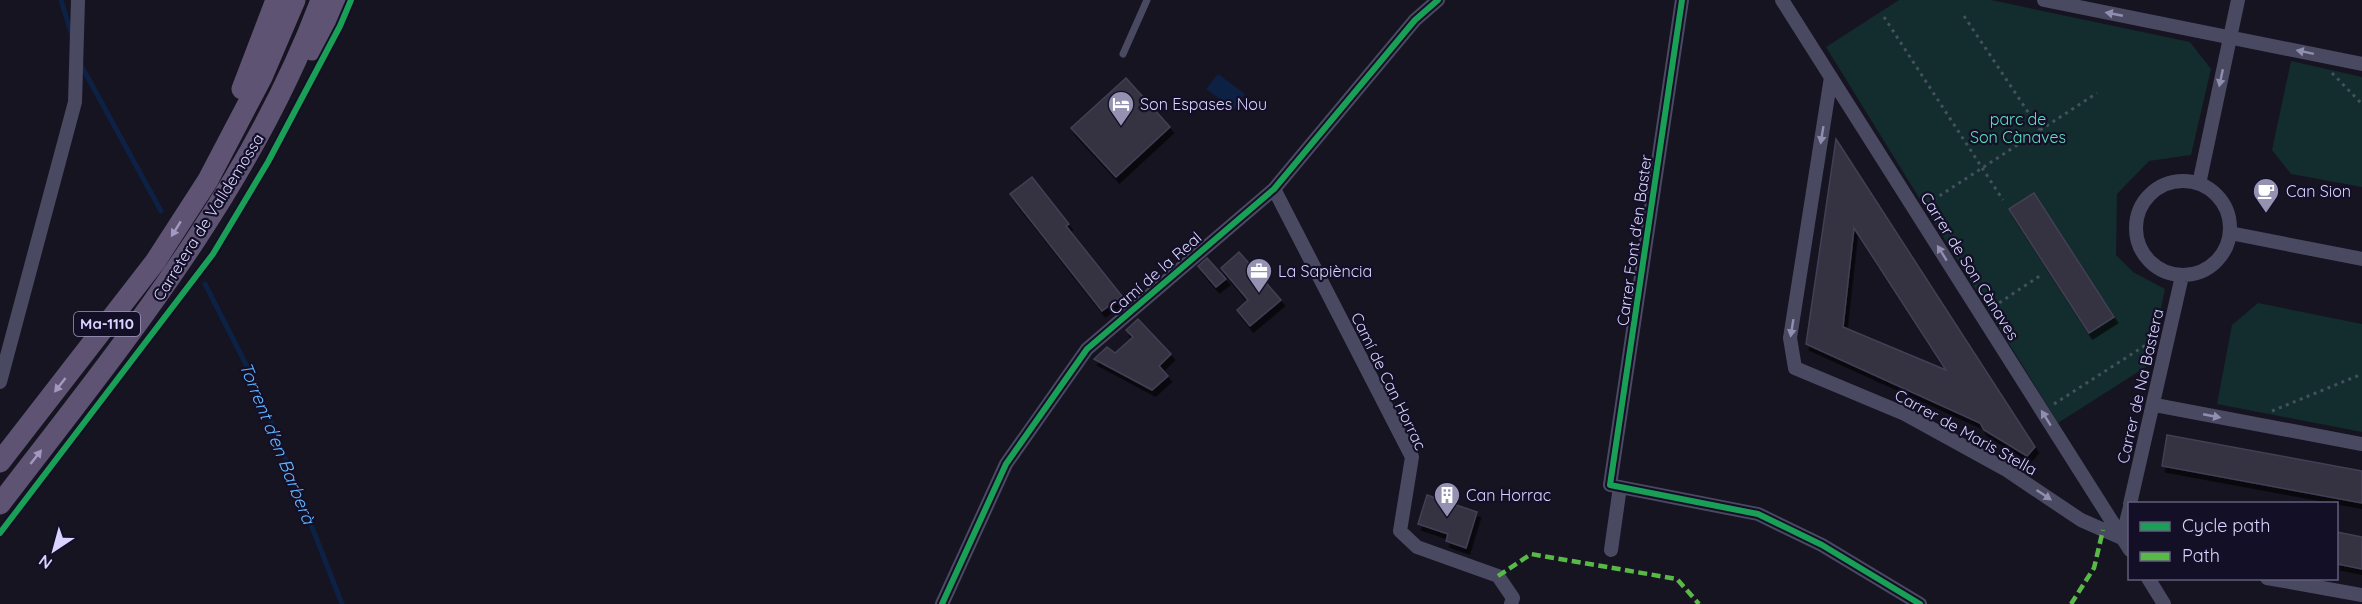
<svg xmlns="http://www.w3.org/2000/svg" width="2362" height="604" font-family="Quicksand,sans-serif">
<defs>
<filter id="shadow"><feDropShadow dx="3.5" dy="6" stdDeviation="0" flood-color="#0009"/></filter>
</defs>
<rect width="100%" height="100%" fill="#161421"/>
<!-- green -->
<path fill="#132c2d" d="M1899 0H1991L2190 42 2211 69 2191 155 2149 161 2117 194 2116 255 2133 272 2165 289 2149 365 2058 423 1826 47Z
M2291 61 2362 77V187L2291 174 2272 150Z
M2258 303 2362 324V432L2217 404 2232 325Z"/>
<!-- water -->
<path fill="#0d2144" d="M1218 74 1245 94 1234 109 1206 89Z"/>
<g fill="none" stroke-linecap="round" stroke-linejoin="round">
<!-- stream -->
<path stroke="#0d2144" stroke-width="5" d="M61 0 72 36
M81 65 161 211
M205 284 257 386 342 604"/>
</g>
<!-- building -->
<path fill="#343243" stroke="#433f54" stroke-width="1.5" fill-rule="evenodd" filter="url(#shadow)" d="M1126 78 1170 127 1116 177 1071 128Z
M1836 139 2035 447 2027 456 1984 430 1980 423 1806 344ZM1854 228 1946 370 1843 327Z
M1032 177 1069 224 1066 226 1122 296 1102 311 1010 194Z
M2034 193 2114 317 2089 333 2009 209Z
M1239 252 1281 300 1250 326 1237 310 1248 300 1221 268Z
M1207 258 1226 279 1216 287 1198 266Z
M1138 319 1171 354 1159 366 1168 376 1152 390 1094 359 1107 347 1115 353 1133 337 1126 330Z
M2167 435 2362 471V503L2162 466Z
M1427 495 1477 512 1466 548 1446 541 1448 534 1418 524Z
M2337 532 2362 537V569L2337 564Z"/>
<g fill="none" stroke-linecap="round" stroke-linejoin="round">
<!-- path -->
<path stroke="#44505f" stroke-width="3" stroke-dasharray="3 4.5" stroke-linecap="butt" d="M1964 16 2040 130
M1884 17 2003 200
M2332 73 2362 104
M1927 204 2097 93
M1993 307 2041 275
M2054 404 2152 341
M2272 411 2362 374"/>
<!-- lane -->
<path stroke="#4a4962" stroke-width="7" d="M1123 54 1147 0"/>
<!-- street -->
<path stroke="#4a4962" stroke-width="14" d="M1682 0 1610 485 1758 514 1822 545 1920 604
M1782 0 2130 550
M2044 0 2362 64
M1831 77 1790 338 1795 368 1905 414 2005 469 2081 520 2122 538
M2136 228a47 47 0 1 1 94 0a47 47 0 1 1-94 0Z
M2199 184 2238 0
M1274 189 1412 457 1400 531 1417 547 1498 576 1513 598 1511 604
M2230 233 2362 259
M0 382 75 102 78 0
M2155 405 2362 444
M2130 504 2182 276
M2122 538 2130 507
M1611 550 1620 487
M2148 578 2164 604
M2267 578 2362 595
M942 604 1006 464 1087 349 1274 189 1415 20 1438 0"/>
<!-- primary -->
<path stroke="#5e5373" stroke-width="21" d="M312 50 338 0
M242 89 276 0
M0 462 155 262 208 180 262 77 295 0
M0 504C122 345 250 190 321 0"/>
<!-- quiet -->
<path stroke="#58b947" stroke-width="4.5" stroke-dasharray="9 4.5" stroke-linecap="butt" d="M1498 576 1531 554 1677 579 1699 604
M2071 604 2094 568 2103 530"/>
<!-- cycleway casing -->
<g stroke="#130f26" stroke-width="10">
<path id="cycleway" d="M1682 0 1610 485 1758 514 1822 545 1920 604
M0 533 213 254 268 162 340 26 351 0
M942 604 1006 464 1087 349 1274 189 1415 20 1438 0"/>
</g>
<!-- cycleway -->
<use href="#cycleway" stroke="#1a9f57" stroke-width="6"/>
</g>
<!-- one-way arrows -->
<defs><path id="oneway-solid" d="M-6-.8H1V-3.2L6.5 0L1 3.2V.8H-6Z" transform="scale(1.5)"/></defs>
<g fill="#928eb0">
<use href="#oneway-solid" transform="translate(2114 14) rotate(-169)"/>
<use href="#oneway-solid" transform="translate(2305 52) rotate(-168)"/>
<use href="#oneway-solid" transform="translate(2221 78) rotate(102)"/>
<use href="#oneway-solid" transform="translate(1822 135) rotate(99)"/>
<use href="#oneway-solid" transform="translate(1942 253) rotate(-122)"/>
<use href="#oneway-solid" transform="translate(1792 328) rotate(99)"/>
<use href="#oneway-solid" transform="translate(2212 416) rotate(11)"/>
<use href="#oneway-solid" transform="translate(2046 418) rotate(-122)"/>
<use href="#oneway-solid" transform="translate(2044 495) rotate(34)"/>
</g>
<g fill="#a29ac0">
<use href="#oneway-solid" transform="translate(176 229) rotate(122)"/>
<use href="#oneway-solid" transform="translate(60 385) rotate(128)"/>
<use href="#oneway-solid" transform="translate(36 457) rotate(-52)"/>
</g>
<!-- icons -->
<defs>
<g id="hotel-pin" transform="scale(1.35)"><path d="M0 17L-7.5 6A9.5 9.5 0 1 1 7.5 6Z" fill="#9591b1" stroke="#130f26"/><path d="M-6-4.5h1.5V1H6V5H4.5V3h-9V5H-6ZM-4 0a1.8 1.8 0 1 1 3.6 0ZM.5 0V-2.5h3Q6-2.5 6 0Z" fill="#fff"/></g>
<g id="cafe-pin" transform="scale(1.35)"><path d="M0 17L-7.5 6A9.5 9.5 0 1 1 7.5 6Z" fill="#9591b1" stroke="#130f26"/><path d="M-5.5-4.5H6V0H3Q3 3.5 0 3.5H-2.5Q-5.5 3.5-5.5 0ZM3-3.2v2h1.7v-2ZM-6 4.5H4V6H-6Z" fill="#fff"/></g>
<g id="office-pin" transform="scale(1.35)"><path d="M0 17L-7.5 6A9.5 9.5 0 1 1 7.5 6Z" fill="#9591b1" stroke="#130f26"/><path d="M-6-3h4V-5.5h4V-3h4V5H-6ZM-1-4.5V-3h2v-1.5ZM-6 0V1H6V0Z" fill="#fff"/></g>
<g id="building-pin" transform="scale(1.35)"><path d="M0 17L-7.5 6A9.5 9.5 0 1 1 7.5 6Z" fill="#9591b1" stroke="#130f26"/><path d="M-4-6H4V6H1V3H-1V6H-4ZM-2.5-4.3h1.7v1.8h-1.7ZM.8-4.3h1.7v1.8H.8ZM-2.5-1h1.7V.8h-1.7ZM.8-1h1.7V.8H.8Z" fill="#fff"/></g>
</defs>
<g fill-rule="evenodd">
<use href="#hotel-pin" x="1121" y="104"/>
<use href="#cafe-pin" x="2266" y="191"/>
<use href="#office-pin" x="1259" y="271"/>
<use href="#building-pin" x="1447" y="495"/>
</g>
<g text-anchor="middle" stroke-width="4.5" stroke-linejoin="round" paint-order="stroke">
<!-- shield labels -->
<rect fill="#130f26" stroke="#9e99be" stroke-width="1.5" x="74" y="312" width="66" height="24" rx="4.5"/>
<g font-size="15" font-weight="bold" fill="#d9d4ff">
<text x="107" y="329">Ma-1110</text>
</g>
<!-- poi labels -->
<g font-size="16" fill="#d9d4ff" stroke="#130f26" text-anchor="start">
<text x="1140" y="110">Son Espases Nou</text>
<text x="2286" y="197">Can Sion</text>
<text x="1278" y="277">La Sapiència</text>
<text x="1466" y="501">Can Horrac</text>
</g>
<!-- park labels -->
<g font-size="16" fill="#5fe0c0" stroke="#130f26">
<text x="2018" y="125">parc de<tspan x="2018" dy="18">Son Cànaves</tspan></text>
</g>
<!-- street labels -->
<g font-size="16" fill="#d9d4ff" stroke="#130f26">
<text transform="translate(208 217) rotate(-58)" y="6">Carretera de Valldemossa</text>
<text transform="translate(1634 240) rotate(-82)" y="6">Carrer Font d'en Baster</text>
<text transform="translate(1970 266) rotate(58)" y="6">Carrer de Son Cànaves</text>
<text transform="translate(1155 273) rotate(-41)" y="6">Camí de la Real</text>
<text transform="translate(1389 381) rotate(64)" y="6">Camí de Can Horrac</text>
<text transform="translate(2140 386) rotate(-77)" y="6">Carrer de Na Bastera</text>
<text transform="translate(1966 432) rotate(29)" y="6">Carrer de Maris Stella</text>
</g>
<!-- water labels -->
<g font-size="18" font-style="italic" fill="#62b6ff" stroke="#130f26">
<text transform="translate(277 443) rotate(68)" y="6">Torrent d'en Barberà</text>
</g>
</g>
<!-- legend -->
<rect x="2128" y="502" width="210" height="78" fill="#130f26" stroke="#625e7d" stroke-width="1.5"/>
<rect x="2140" y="522" width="30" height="9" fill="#1a9f57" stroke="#625e7d" stroke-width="1.5"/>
<text x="2182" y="532" font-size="18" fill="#d9d4ff">Cycle path</text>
<rect x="2140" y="552" width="30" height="9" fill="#58b947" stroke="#625e7d" stroke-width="1.5"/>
<text x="2182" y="562" font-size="18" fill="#d9d4ff">Path</text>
<!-- north arrow -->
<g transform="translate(54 550) rotate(216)" stroke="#130f26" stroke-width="4.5" paint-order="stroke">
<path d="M0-4.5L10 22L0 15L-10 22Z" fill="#d9d4ff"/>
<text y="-9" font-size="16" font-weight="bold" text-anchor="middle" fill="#d9d4ff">N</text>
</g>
</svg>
